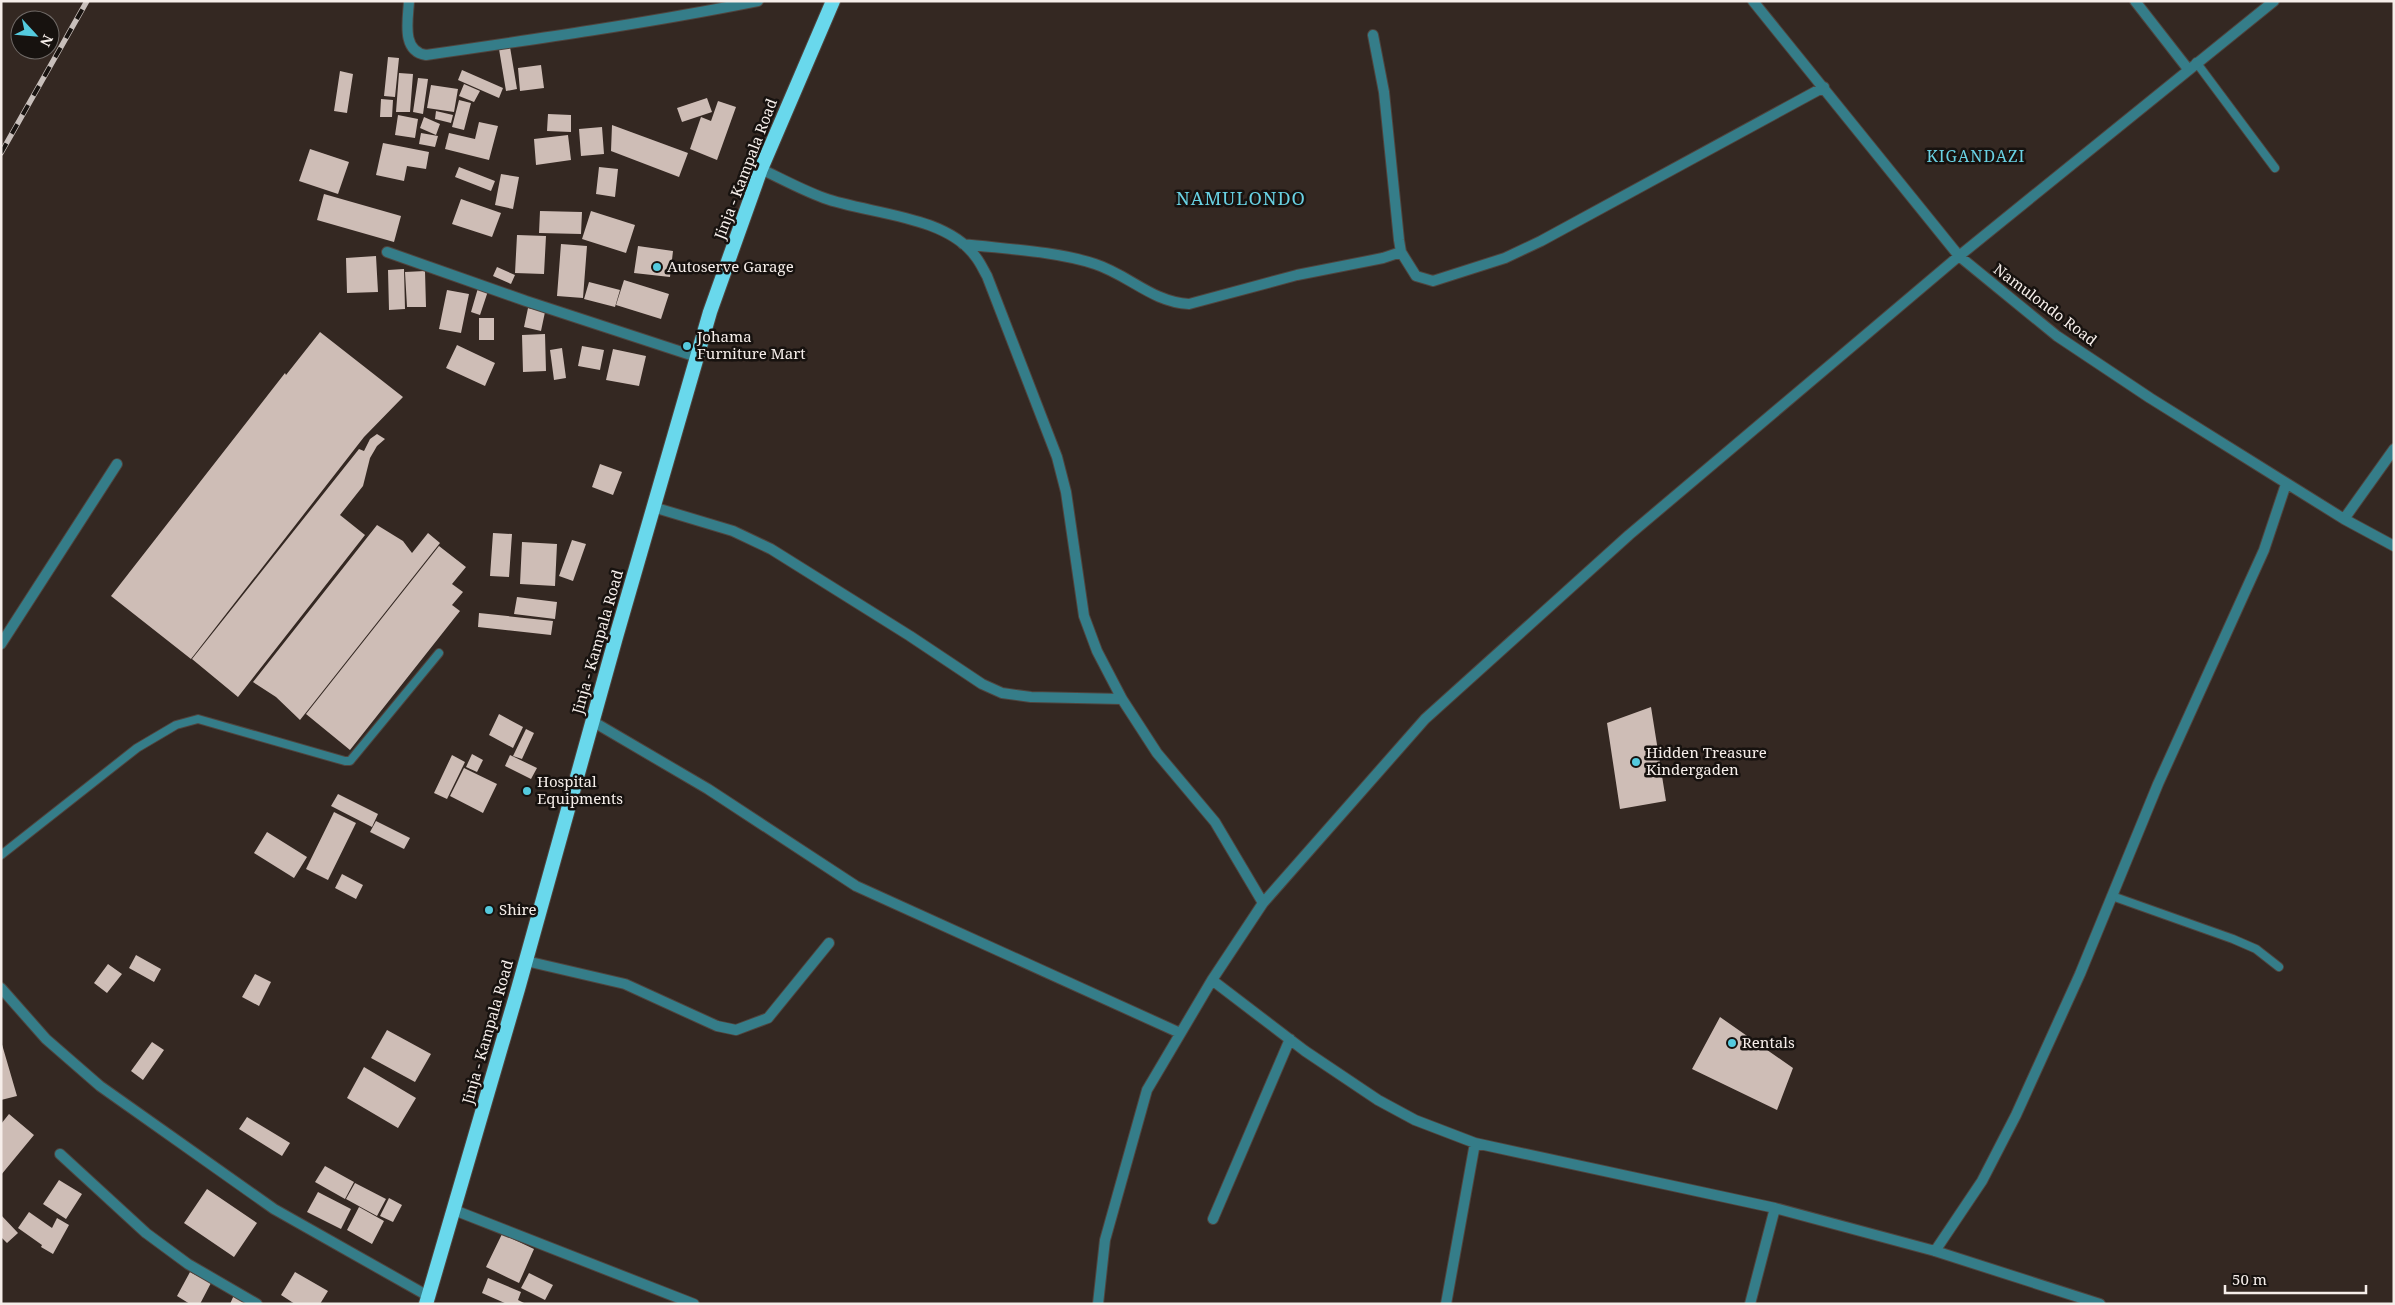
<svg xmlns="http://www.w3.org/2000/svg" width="2395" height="1305" font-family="'Noto Serif',serif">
<rect width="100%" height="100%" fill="#342822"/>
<!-- building -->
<path fill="#cebdb6" d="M510 47 517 89 506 91 499 49Z
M388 57 399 58 395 97 384 96Z
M541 65 544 88 520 91 518 68Z
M462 70 503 88 499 98 458 80Z
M340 71 353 74 347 113 334 111Z
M399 73 413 74 410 112H396Z
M418 78 428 79 423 114 413 112Z
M464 84 480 91 474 102 459 96Z
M431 85 458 89 454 112 427 108Z
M707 98 712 112 682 122 677 108Z
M381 99 393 100 392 117H380Z
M459 100 471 103 464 130 452 127Z
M718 101 736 107 717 160 690 149 701 117 711 121Z
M436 111 453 115 451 123 435 119Z
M548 114 571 115V132L547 131Z
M398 115 418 119 415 138 395 135Z
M424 117 440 124 436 135 420 128Z
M479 122 498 126 489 160 445 149 449 133 475 139Z
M612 125 688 153 679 177 611 151Z
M602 127 604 154 581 156 579 129Z
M421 133 438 136 435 147 419 144Z
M568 135 571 160 536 165 534 139Z
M383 143 429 152 426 169 407 166 404 181 376 175Z
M310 149 349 162 338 194 299 181Z
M459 167 495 181 491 191 455 177Z
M599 167 618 169 615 197 596 194Z
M501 174 519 177 513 209 495 205Z
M324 194 401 216 394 242 317 220Z
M461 199 501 213 492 237 452 224Z
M540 211 582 212 581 234 539 233Z
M591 211 635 225 626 253 582 239Z
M517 235 546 236 544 274 515 273Z
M561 244 587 246 583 298 557 296Z
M638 246 673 251 670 277 634 273Z
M376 256 378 292 347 293 346 258Z
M497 267 515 275 511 284 493 276Z
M404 269 405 309 389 310 388 270Z
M425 271 426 307H407L405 272Z
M624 280 669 294 661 319 616 305Z
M589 282 620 290 615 307 584 299Z
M478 288 488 291 480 315 471 312Z
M447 290 469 294 461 333 439 329Z
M528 308 545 312 541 331 524 327Z
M479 318H494V340H479Z
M320 332 403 397 364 437 191 659 111 596 285 373 286 375Z
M545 334 546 371 523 372 522 335Z
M457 345 495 363 485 386 446 368Z
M582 346 604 350 600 370 578 366Z
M562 348 566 378 554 380 550 350Z
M613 349 646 356 639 386 606 380Z
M377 434 385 439 377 446 370 458 363 486 340 515 365 535 238 697 192 659 359 449 364 451 370 439Z
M600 464 622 472 613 495 592 487Z
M377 525 403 541 412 553 428 533 440 543 300 720 276 697 253 682Z
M493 533 512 534 509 577 490 576Z
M572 540 586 544 573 581 559 576Z
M522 542 557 544 555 586 520 584Z
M439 546 466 567 452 584 463 592 452 605 460 611 350 750 306 714Z
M517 597 557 602 555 619 514 614Z
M479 613 553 621 551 635 478 627Z
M1651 707 1666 801 1620 809 1607 723Z
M499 714 523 727 513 748 489 735Z
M526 729 534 733 522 759 513 756Z
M472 754 483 760 477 772 466 767Z
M452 755 465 762 447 799 434 793Z
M510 755 537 768 531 779 505 766Z
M464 768 497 784 483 813 450 796Z
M338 794 378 814 372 827 331 806Z
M334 812 356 823 328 880 306 869Z
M376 821 410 838 404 849 370 832Z
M267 832 307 857 294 878 254 853Z
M342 874 363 885 356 899 335 888Z
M136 955 161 969 154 982 129 968Z
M108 964 122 974 107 993 94 983Z
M255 974 271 982 259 1006 242 997Z
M1720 1017 1793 1068 1777 1110 1692 1069Z
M387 1030 431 1054 415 1082 371 1058Z
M1 1041 17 1096 1 1100Z
M152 1042 164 1050 143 1080 131 1071Z
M364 1067 416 1098 398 1128 347 1098Z
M9 1114 34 1135 1 1175V1124Z
M247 1117 290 1143 282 1156 239 1129Z
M325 1166 354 1182 345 1199 315 1182Z
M59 1180 82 1194 66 1219 43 1204Z
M355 1183 386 1199 377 1216 346 1199Z
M207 1189 257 1223 234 1257 184 1223Z
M318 1192 351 1209 341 1229 307 1212Z
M389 1198 402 1205 393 1222 380 1216Z
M359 1207 384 1221 372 1244 347 1230Z
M29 1212 52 1228 57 1218 69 1225 53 1254 41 1247 42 1245 18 1228Z
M1 1215 18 1233 7 1243 1 1237Z
M502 1234 534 1249 519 1283 486 1267Z
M190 1272 211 1283 200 1304H190L177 1296Z
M295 1272 328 1291 320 1304H295L281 1295Z
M529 1273 553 1285 545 1300 521 1288Z
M488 1278 521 1292 518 1300 526 1304H507L482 1293Z
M234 1295 251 1304H230Z"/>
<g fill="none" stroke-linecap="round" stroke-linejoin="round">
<!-- service casing -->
<g stroke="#4f443e" stroke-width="10">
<path id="service" d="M2196 62 2275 168
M1 855 137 748 176 725 198 719 345 761H350L439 653
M2112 896 2233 939 2256 949 2279 967"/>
</g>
<!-- minor casing -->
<g stroke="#4f443e" stroke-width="12">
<path id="minor" d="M409 1C408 20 401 51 426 55 537 39 648 23 758 1
M1753 1 1959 256 2057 336 2150 398 2344 519 2394 546
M2135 1 2188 69
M1373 35 1384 92 1399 240 1401 252 1416 276 1433 281 1505 258 1541 241 1824 87
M761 169C782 179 802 190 824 198 868 214 945 215 975 256 980 262 983 269 987 276L1057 457 1066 492 1084 616 1097 651 1122 699 1157 753 1215 822 1263 903
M963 244C1004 249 1056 251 1095 264 1129 275 1152 302 1189 304L1297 275 1383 258 1401 252
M387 252 526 301 697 357
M653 507 733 531 771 549 910 636 982 684 1002 693 1031 697 1122 699
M2344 519 2394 449
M1 644 117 464
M592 721 708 789 856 886 1180 1033
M526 961 625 984 717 1026 736 1030 768 1018 829 943
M1212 980 1305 1051 1378 1100 1415 1120 1475 1143 1775 1208 1935 1251 2100 1304
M1 988 46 1039 100 1086 274 1209 428 1296
M60 1154 146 1233 188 1264 257 1304
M454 1210 694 1304
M1213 1219 1290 1039
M1935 1251 1982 1181 2016 1115 2080 974 2158 784 2264 550 2286 484
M1098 1304 1105 1240 1147 1090 1212 980 1263 903 1425 719 1629 535 1810 382 1959 256 2274 1
M1446 1304 1475 1143
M1750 1304 1775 1208"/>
</g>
<!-- trunk casing -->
<g stroke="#4f443e" stroke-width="16">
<path id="trunk" d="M426 1304 518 989 616 637 710 312 761 169 833 1"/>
</g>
<!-- service -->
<use href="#service" stroke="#357d89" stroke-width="8"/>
<!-- minor -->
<use href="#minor" stroke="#357d89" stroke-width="10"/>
<!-- trunk -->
<use href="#trunk" stroke="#69d8ec" stroke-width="14"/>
<!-- rail casing -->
<g stroke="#c8bfbb" stroke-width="5.5">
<path id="rail" d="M1 153 87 1"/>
</g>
<!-- rail -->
<use href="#rail" stroke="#17120f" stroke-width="4" stroke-dasharray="11" stroke-linecap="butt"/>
</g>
<!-- markers -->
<g fill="#54cade" stroke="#17120f" stroke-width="2">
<circle cx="657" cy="267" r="5"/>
<circle cx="687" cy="346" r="5"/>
<circle cx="1636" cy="762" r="5"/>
<circle cx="527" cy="791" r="5"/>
<circle cx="489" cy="910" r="5"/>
<circle cx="1732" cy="1043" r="5"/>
</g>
<g text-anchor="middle" stroke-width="5" stroke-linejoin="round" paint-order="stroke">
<!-- street labels -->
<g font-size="15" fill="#f6eeea" stroke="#17120f">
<text transform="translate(746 169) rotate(-69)" y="5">Jinja - Kampala Road</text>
<text transform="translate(2045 305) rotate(37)" y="5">Namulondo Road</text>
<text transform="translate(598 642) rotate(-74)" y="5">Jinja - Kampala Road</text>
<text transform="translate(488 1032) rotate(-74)" y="5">Jinja - Kampala Road</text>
</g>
<!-- poi labels -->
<g font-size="15" fill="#f6eeea" stroke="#17120f" text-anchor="start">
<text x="667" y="272">Autoserve Garage</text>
<text x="697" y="342">Johama<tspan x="697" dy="17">Furniture Mart</tspan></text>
<text x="1646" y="758">Hidden Treasure<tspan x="1646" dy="17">Kindergaden</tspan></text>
<text x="537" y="787">Hospital<tspan x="537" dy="17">Equipments</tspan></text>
<text x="499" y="915">Shire</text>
<text x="1742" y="1048">Rentals</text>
</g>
<!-- neighbourhood labels -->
<g font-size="16" letter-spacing="1" fill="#69d2e4" stroke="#17120f">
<text x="1976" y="162">KIGANDAZI</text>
</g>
<!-- quarter labels -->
<g font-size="18" letter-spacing="1" fill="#69d2e4" stroke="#17120f">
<text x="1241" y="205">NAMULONDO</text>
</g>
</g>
<!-- border -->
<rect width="2395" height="1305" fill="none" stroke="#f6eeea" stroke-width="5"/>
<!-- north arrow -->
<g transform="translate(35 35) rotate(116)"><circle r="24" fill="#17120f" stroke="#706a67"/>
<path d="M0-4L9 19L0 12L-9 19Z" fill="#54cade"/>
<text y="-8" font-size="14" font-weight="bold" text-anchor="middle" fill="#f6eeea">N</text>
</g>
<!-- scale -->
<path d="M2225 1285v8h141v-8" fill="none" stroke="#f6eeea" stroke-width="2.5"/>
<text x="2232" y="1285" font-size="15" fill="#f6eeea" stroke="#17120f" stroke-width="4" paint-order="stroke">50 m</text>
</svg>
